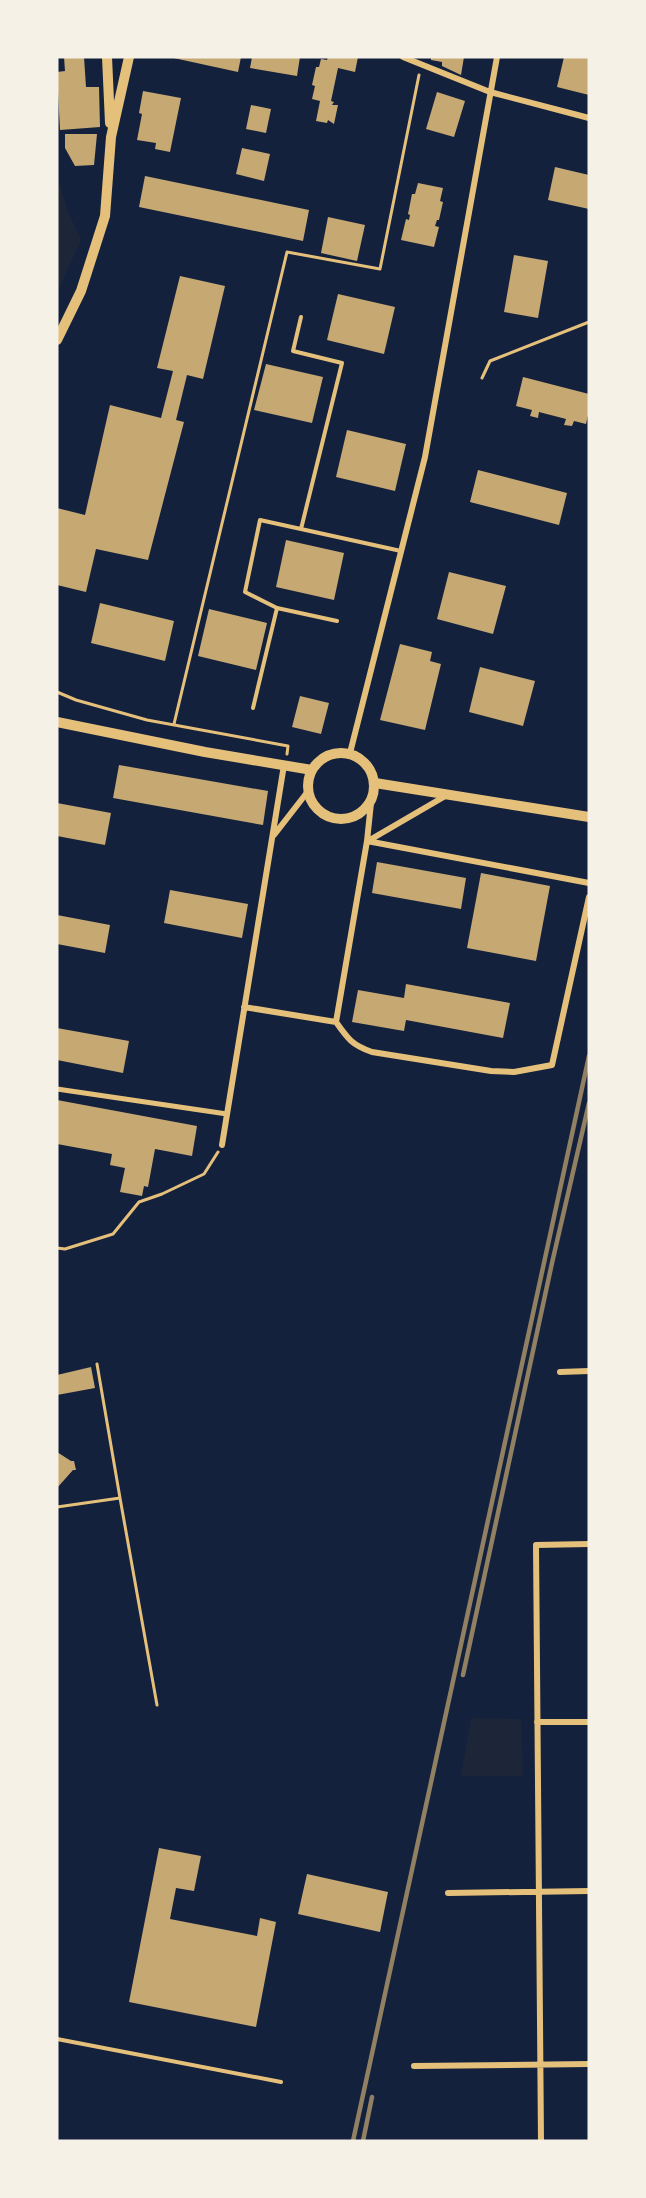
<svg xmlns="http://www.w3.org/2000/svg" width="646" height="2198" font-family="Lora,serif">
<rect width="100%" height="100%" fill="#14213d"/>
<!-- green -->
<path fill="#1d2539" d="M57 173 67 209 81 240 57 293Z
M471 1718 521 1719 523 1776H461Z"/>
<!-- building -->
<path fill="#c6a872" d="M64 57H84L86 87H99L100 127 60 130 57 72 65 71Z
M169 57H241L238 72Z
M252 57H300L297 76 250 68Z
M328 57H358L355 72 338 68 331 101 334 102 332 105H338L334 124 328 120 327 123 316 121 320 101 312 99 315 86 312 85 316 67H319L321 59 327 60Z
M431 57H464L461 75 442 66V62L431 60Z
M564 57H589V95L557 87Z
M143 91 181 98 170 152 155 149 156 143 137 140 142 114 139 113Z
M437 92 465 101 454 137 426 129Z
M251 105 271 109 266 133 246 129Z
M65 134H97L94 165 75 166 65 148Z
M242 148 270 154 264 181 236 174Z
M555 167 589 175V209L548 200Z
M145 176 309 210 303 241 139 207Z
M418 183 443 188 440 201 443 202 439 220H437L435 226 439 227 434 247 401 240 406 219 409 220 410 215 408 214 412 194H415Z
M328 217 365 225 357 261 321 253Z
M514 255 548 261 538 318 504 312Z
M180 276 225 286 203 379 187 375 176 420 184 422 148 560 96 549 86 592 57 585V508L85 515 110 405 161 418 173 371 157 368Z
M338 294 395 307 384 354 327 340Z
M266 364 323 377 312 423 254 410Z
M523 377 589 394V411L586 424 574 421 572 426 564 425 566 419 539 412 538 418 530 416 532 410 516 406Z
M347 430 406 444 395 491 336 477Z
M478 470 567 493 559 525 470 502Z
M286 540 344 553 334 600 276 587Z
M449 572 506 586 493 634 437 619Z
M100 603 174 621 165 661 91 643Z
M209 609 267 623 256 670 198 656Z
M400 644 432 652 430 661 441 664 425 730 380 720Z
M480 667 535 681 523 726 469 712Z
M300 696 329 703 321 734 292 727Z
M119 765 268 791 263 825 113 798Z
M57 803 111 813 105 845 57 836Z
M377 862 466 878 461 909 372 893Z
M481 873 550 886 536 961 467 948Z
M170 890 248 904 242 938 164 923Z
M57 915 110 925 105 953 57 944Z
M406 984 510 1003 503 1038 406 1020 404 1031 352 1022 358 990 404 998Z
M57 1028 129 1041 123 1073 57 1060Z
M57 1100 197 1126 192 1156 155 1149 148 1187 144 1186 142 1196 120 1192 125 1168 110 1165 112 1154 57 1144Z
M91 1367 95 1388 57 1395V1375Z
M57 1452 71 1461H74L76 1470H73L57 1488Z
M159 1848 201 1856 194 1891 176 1888 170 1919 257 1936 260 1918 276 1922 256 2027 129 2002Z
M307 1874 388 1892 380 1932 298 1914Z"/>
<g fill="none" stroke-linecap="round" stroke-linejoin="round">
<!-- path -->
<path stroke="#e5c07b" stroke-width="3" d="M482 378 490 361 589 322
M57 692 76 700 147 720 288 746 287 754
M174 724 287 252 380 269 419 75
M57 1248 65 1249 113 1234 139 1202 162 1194 204 1174 218 1152
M120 1498 157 1705
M57 1507 120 1498 97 1364"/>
<!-- service -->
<path stroke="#e5c07b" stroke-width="4" d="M301 317 293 351 342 363 301 529
M277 608 245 592 260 520 401 551
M253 708 277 608 337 621
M57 2039 281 2082"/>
<!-- pedestrian -->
<path stroke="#e5c07b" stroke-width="5" d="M57 1089 227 1114"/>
<!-- minor -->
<path stroke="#e5c07b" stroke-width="6" d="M403 57 490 92 589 118
M350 753 425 457 497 57
M274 835 309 790
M367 841 589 883
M368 841 447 795
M244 1007 336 1022 367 841 371 803
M336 1022C348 1039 352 1045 372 1052L491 1071 514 1072 552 1065 589 897
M222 1145 284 765
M560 1372 589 1371
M537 1722H589
M448 1893 589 1891
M414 2066 589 2064
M541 2141 536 1545 589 1544"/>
<!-- tertiary -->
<path stroke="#e5c07b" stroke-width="10" d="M107 57 110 123
M57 340 81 291 105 216 111 137 129 57
M57 722 205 752 312 770
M308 786a33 33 0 1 1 66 0a33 33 0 1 1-66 0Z
M375 783 589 817"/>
<!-- rail -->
<path stroke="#918062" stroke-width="4.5" d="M463 1675 552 1263 589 1103
M353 2141 589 1056
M363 2141 372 2097"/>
</g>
<!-- border -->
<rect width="646" height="2198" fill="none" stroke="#f6f1e7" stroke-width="117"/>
</svg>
